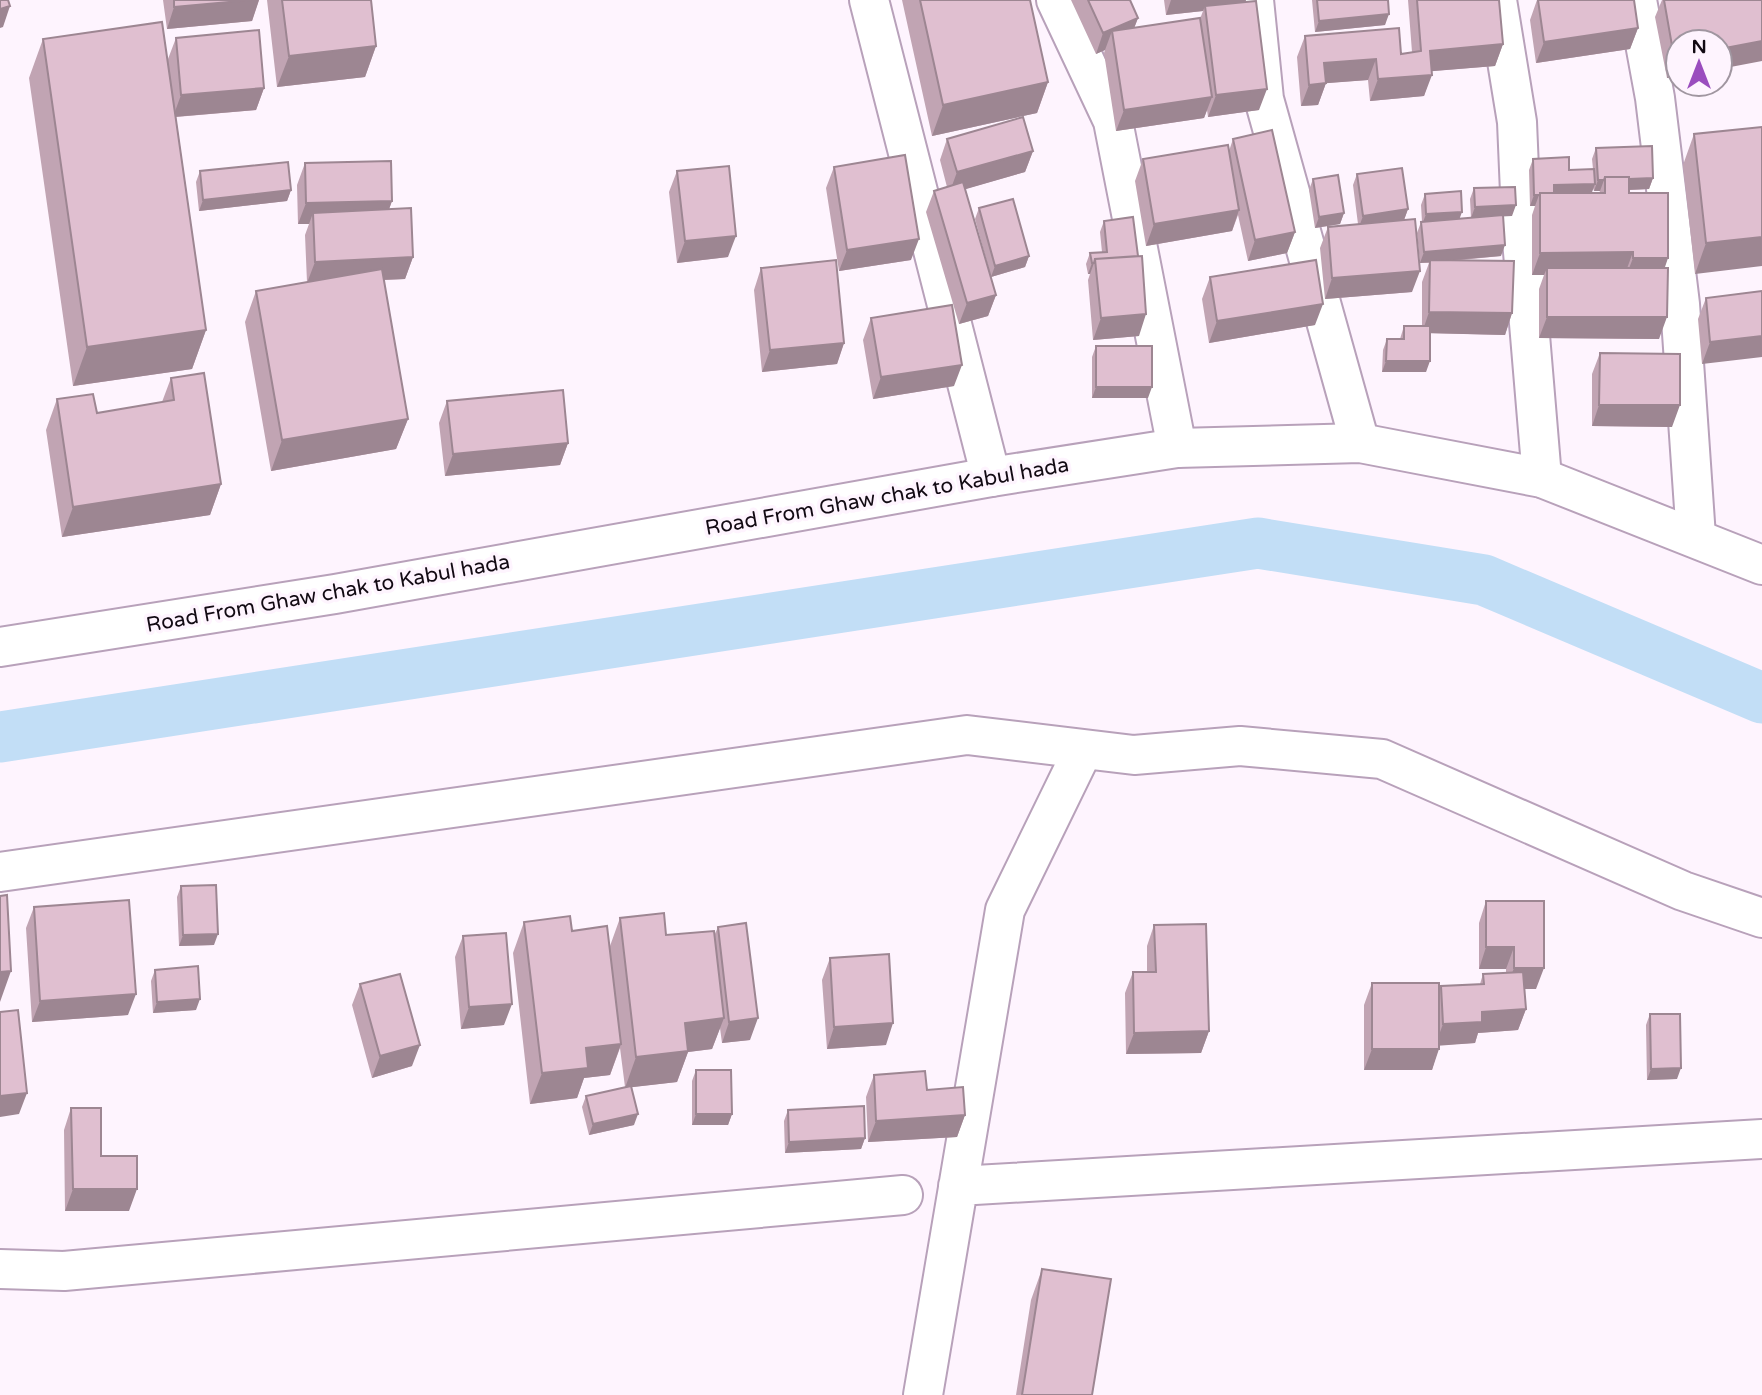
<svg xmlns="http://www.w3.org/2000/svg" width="1762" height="1395" font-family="'Varela Round',sans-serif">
<rect width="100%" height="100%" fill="#fef4fe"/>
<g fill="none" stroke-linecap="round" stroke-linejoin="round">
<!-- canal -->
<path stroke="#c2def6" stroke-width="51" d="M0 737 1258 543 1484 580 1762 698"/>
<!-- street casing -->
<g stroke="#b8a1ba" stroke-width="42">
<path id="street" d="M869 0 991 477
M1056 0 1113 121 1177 448
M1254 0 1264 99 1360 443
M1497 0 1517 122 1522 240 1542 478
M1637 0 1655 98 1680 304 1696 537
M958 1186 1762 1139
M0 1269 64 1271 903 1195
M923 1395 1005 910 1083 750"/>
</g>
<!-- secondary casing -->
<g stroke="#b8a1ba" stroke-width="42">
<path id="secondary" d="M0 647 335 594 991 477 1177 448 1360 443 1542 478 1762 565
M0 872 967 735 1134 755 1240 746 1382 759 1683 891 1762 918"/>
</g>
<!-- street -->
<use href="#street" stroke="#fff" stroke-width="38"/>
<!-- secondary -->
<use href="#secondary" stroke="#fff" stroke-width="38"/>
</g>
<!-- wall -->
<path fill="#c1a4b3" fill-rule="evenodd" d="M163 0H259L252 21 167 29Z
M267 0H371L376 46 365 77 277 87Z
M902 0H1030L1048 82 1037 113 932 136Z
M1071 0H1130L1138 18 1134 28 1200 19 1203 11 1166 15 1164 0H1246L1245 2 1259 110 1208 117 1207 110 1204 118 1116 131 1104 53 1105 50 1096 54Z
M1312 0H1388L1385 25 1315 32Z
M1408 0H1499L1503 44 1495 66 1432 71 1424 96 1370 101 1368 80 1326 83 1318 105 1301 106 1297 57 1305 36 1401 54 1412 52Z
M1537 0H1634L1638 28 1630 49 1536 63 1530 20Z
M1662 0H1762L1678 42V76L1667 78 1655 17Z
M176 38 264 88 256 110 176 117 206 330 192 369 73 386 29 78 43 39 168 59Z
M1762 127 1695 274 1683 165 1694 134Z
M947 139 1033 151 1025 172 965 189 996 295 988 316 959 324 926 212 934 191 947 187 940 160Z
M1233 139 1295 232 1287 253 1248 261 1238 215 1232 231 1146 246 1135 181 1143 159 1229 151Z
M1596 148 1653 178 1649 189 1629 190V193L1665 268 1659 339 1539 338V289L1544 275H1532V215L1535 206H1530L1529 170 1533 159 1569 170 1593 169 1592 159ZM1593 188 1594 191H1600L1599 193H1591Z
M305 163 392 201 389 209 413 257 405 279 383 280 408 419 396 449 271 471 245 322 256 291 307 282 305 235 309 224H298L297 185Z
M834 167 911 260 839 271 826 188Z
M200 171 291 190 287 201 199 211 196 182Z
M677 171 728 257 677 263 669 192Z
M1357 174 1408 209 1404 220 1412 292 1325 299 1320 248 1328 227 1358 224 1353 185Z
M1313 179 1344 213 1340 224 1315 228 1309 190Z
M1474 188 1512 216H1503L1501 256 1451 261 1512 313 1505 335 1430 333 1426 372H1382L1383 350 1387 339H1400L1404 326H1422V282L1429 263H1420L1417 233 1421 222H1422L1421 205 1425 194 1460 219 1471 218 1470 199Z
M979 208 1029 256 1025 267 991 277 975 219Z
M1104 221 1139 336 1093 340 1088 280 1090 274H1088L1086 264 1090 253 1102 252 1100 232Z
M761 268 844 343 837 364 762 372 754 290Z
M1210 277 1315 325 1209 343 1202 299Z
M1762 291 1702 364 1698 319 1706 298Z
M871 318 954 386 873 399 863 340Z
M1096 346 1148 398H1092V357Z
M1600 353 1672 427 1592 426V374Z
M171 378 221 484 210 515 62 537 46 430 57 399 97 413 162 402Z
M447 401 568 443 560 465 445 476 439 423Z
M181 886 214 945 179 946 177 897Z
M1486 901 1536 989H1524L1526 1009 1518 1030 1478 1033 1475 1043 1439 1045 1432 1070H1364V1005L1372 983 1439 990 1441 986 1480 984 1483 974 1506 973V969H1479V923Z
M34 907 128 1015 32 1022 26 928Z
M620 918 666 935 714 936 718 927 750 1040 722 1043 720 1028 712 1049 688 1052 677 1082 632 1087 634 1125 589 1135 582 1107 586 1096 625 1087 620 1048 610 1075 584 1078 577 1098 530 1104 513 953 524 922 572 931 610 946Z
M1154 925 1209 1031 1201 1053 1126 1054 1125 993 1133 972H1147V946Z
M463 936 504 1025 461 1029 455 957Z
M830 958 886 1045 827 1049 822 980Z
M155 970 196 1010 153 1013 151 981Z
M360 984 412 1066 372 1078 352 1005Z
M1650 1014 1677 1079 1647 1080 1646 1025Z
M696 1070 732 1114 728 1125H692V1081Z
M874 1075 927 1090 965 1115 957 1137 868 1142 866 1097Z
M71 1108 101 1156 129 1211H65L64 1130Z
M788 1110 865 1138 861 1149 785 1153 784 1121Z
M1042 1269 1092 1395H1016L1031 1300Z"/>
<!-- shaded-wall -->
<path fill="#9d8692" d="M251 0H259L252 21 167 29 174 7Z
M1171 0H1246L1244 6H1205L1203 11 1166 15Z
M10 6 3 27 0 28V9Z
M1389 14 1385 25 1315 32 1319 21Z
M1138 18 1130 39 1112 31 1105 50 1096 54 1103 33Z
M1638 28 1630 49 1536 63 1544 42Z
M1762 41V61L1720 69V49Z
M1503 44 1495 66 1422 72 1430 51Z
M376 46 365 77 277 87 289 56Z
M1678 56V76L1667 78 1674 57Z
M1376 59 1368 80 1316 84 1324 63Z
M1432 75 1424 96 1370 101 1378 79Z
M1048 82 1037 113 932 136 943 105Z
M1326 83 1318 105 1301 106 1309 85Z
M264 88 256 110 173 117 181 95Z
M1267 89 1259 110 1208 117 1216 95Z
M1212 97 1204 118 1116 131 1124 110Z
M1033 151 1025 172 949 194 957 172Z
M1653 178 1649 189 1605 191V180Z
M1598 180H1604L1600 191H1594Z
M1595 184 1591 195H1540L1554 185Z
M291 190 287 201 199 211 203 200Z
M1534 195H1539L1535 206H1530Z
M392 201 384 223 313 213 309 224H298L306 203Z
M1516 205 1512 216 1471 218 1475 207Z
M1408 209 1404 220 1359 227 1363 216Z
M1239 210 1232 231 1146 246 1154 224Z
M1462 212 1458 223 1422 225 1426 214Z
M1344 213 1340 224 1315 228 1319 217Z
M1295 232 1287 253 1248 261 1255 240Z
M736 236 728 257 677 263 685 241Z
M1762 237V266L1695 274 1706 243Z
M919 239 911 260 839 271 847 250Z
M1505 245 1501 256 1420 263 1424 252Z
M1633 252 1625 274 1547 268 1544 275H1532L1540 253Z
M1029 256 1025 267 991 277 995 266Z
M413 257 405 279 307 283 315 262Z
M1633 258H1668L1661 279H1625Z
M1092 263H1094L1090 274H1088Z
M1420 271 1412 292 1325 299 1332 278Z
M996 295 988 316 959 324 967 303Z
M1323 304 1315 325 1209 343 1217 321Z
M1429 312 1512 313 1505 335 1422 333Z
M1146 314 1139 336 1093 340 1101 318Z
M1547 317H1667L1659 339 1539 338Z
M206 330 192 369 73 386 87 347Z
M1762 336V357L1702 364 1710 342Z
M844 343 837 364 762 372 770 350Z
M1386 361H1430L1426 372H1382Z
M962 365 954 386 873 399 881 377Z
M1096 387H1152L1148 398H1092Z
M1599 405H1680L1672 427 1592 426Z
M408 419 396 449 271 471 282 440Z
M568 443 560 465 445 476 453 454Z
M221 484 210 515 62 537 73 507Z
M218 934 214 945 179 946 183 935Z
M1486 947H1514L1506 969H1479Z
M1514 968H1544L1536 989H1506Z
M11 971 0 1002V972Z
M136 994 128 1015 32 1022 40 1001Z
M200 999 196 1010 153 1013 157 1002Z
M512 1004 504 1025 461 1029 469 1007Z
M1526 1009 1518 1030 1478 1033 1475 1043 1435 1046 1443 1024 1482 1012Z
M724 1018 712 1049 688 1052 677 1082 625 1088 636 1057 685 1023Z
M758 1018 750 1040 722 1043 729 1022Z
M893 1023 886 1045 827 1049 834 1027Z
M1209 1031 1201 1053 1126 1054 1134 1033Z
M621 1044 610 1075 584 1078 577 1098 530 1104 542 1073 586 1048Z
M420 1045 412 1066 372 1078 380 1056Z
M1372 1049H1439L1432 1070H1364Z
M1681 1068 1677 1079 1647 1080 1651 1069Z
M27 1093 19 1114 0 1117V1096Z
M638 1114 634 1125 589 1135 593 1124Z
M696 1114H732L728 1125H692Z
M965 1115 957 1137 868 1142 876 1121Z
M865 1138 861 1149 785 1153 789 1142Z
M73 1189H137L129 1211H65Z"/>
<!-- building -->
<path fill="#e0bfd0" stroke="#9d8692" stroke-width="2" d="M0 0H8L10 6 0 9Z
M174 0H251L174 7Z
M282 0H371L376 46 289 56Z
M920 0H1030L1048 82 943 105Z
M1088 0H1130L1138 18 1103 33Z
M1317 0H1388L1389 14 1319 21Z
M1417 0H1499L1503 44 1430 51 1432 75 1378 79 1376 59 1324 63 1326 83 1309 85 1305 36 1399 28 1401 54 1421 51Z
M1538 0H1634L1638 28 1544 42Z
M1664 0H1762V41L1720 49V42H1678V56L1674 57Z
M1256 1 1267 89 1216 95 1205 6Z
M1200 18 1212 97 1124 110 1112 31Z
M162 22 206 330 87 347 43 39Z
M259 30 264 88 181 95 176 38Z
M1023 117 1033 151 957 172 947 139Z
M1762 127V237L1706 243 1694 134Z
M1272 130 1295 232 1255 240 1233 139Z
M1228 145 1239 210 1154 224 1143 159Z
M1652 146 1653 178 1629 179V177H1605L1604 180H1598L1596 148Z
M905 155 919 239 847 250 834 167Z
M1569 157V170L1594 169 1595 184 1554 185V193H1540V195H1534L1533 159Z
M391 161 392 201 306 203 305 163Z
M288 162 291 190 203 200 200 171Z
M729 166 736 236 685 241 677 171Z
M1402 168 1408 209 1363 216 1357 174Z
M1338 175 1344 213 1319 217 1313 179Z
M1605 177H1629V193H1668V258H1633V252L1540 253V193H1605Z
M963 182 996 295 967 303 934 191Z
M1515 187 1516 205 1475 207 1474 188Z
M1461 191 1462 212 1426 214 1425 194Z
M1013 199 1029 256 995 266 979 208Z
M411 208 413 257 315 262 313 213Z
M1503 215 1505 245 1424 252 1421 222Z
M1133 217 1138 256 1095 259 1094 263H1092L1090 253 1107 252 1104 221Z
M1415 219 1420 271 1332 278 1328 227Z
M1142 256 1146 314 1101 318 1095 259Z
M836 260 844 343 770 350 761 268Z
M1316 260 1323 304 1217 321 1210 277Z
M1430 260 1514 261 1512 313 1429 312Z
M1547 268H1668L1667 317H1547Z
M382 269 408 419 282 440 256 291Z
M1762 291V336L1710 342 1706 298Z
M952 305 962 365 881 377 871 318Z
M1404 326H1430V361H1386L1387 339H1404Z
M1096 346H1152V387H1096Z
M1600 353 1680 354V405H1599Z
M204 373 221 484 73 507 57 399 93 394 97 413 174 400 171 378Z
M563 390 568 443 453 454 447 401Z
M216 885 218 934 183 935 181 886Z
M7 895 11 971 0 972V896Z
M129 900 136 994 40 1001 34 907Z
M1486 901H1544V968H1514V947H1486Z
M664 913 666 935 714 931 724 1018 685 1023 688 1051 636 1057 620 918Z
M570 916 572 931 607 926 621 1044 586 1048 588 1068 542 1073 524 922Z
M746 923 758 1018 729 1022 718 927Z
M1206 924 1209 1031 1134 1033 1133 972H1156L1154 925Z
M506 933 512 1004 469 1007 463 936Z
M889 954 893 1023 834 1027 830 958Z
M198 966 200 999 157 1002 155 970Z
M1523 972 1526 1009 1482 1012V1022L1443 1024 1441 986 1484 984 1483 974Z
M400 974 420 1045 380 1056 360 984Z
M1372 983H1439V1049H1372Z
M18 1010 27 1093 0 1096V1012Z
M1650 1014H1680L1681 1068 1651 1069Z
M696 1070H731L732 1114H696Z
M925 1071 927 1090 963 1087 965 1115 876 1121 874 1075Z
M631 1086 638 1114 593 1124 586 1096Z
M864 1106 865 1138 789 1142 788 1110Z
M71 1108H101V1156H137V1189H73Z
M1042 1269 1111 1279 1092 1395H1022Z"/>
<g text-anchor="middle" stroke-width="7" stroke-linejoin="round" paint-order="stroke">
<!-- street labels -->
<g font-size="21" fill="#120a13" stroke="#fef4fe">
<text transform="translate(887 496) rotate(-10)" y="7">Road From Ghaw chak to Kabul hada</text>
<text transform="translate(328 593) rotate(-10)" y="7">Road From Ghaw chak to Kabul hada</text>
</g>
</g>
<!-- north arrow -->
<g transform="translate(1699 63)"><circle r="33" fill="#fef4fe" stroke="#a096a0" stroke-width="2"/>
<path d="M0-5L12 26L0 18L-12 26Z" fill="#9a4dbe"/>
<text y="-10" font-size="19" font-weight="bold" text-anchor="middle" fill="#120a13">N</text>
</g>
</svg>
